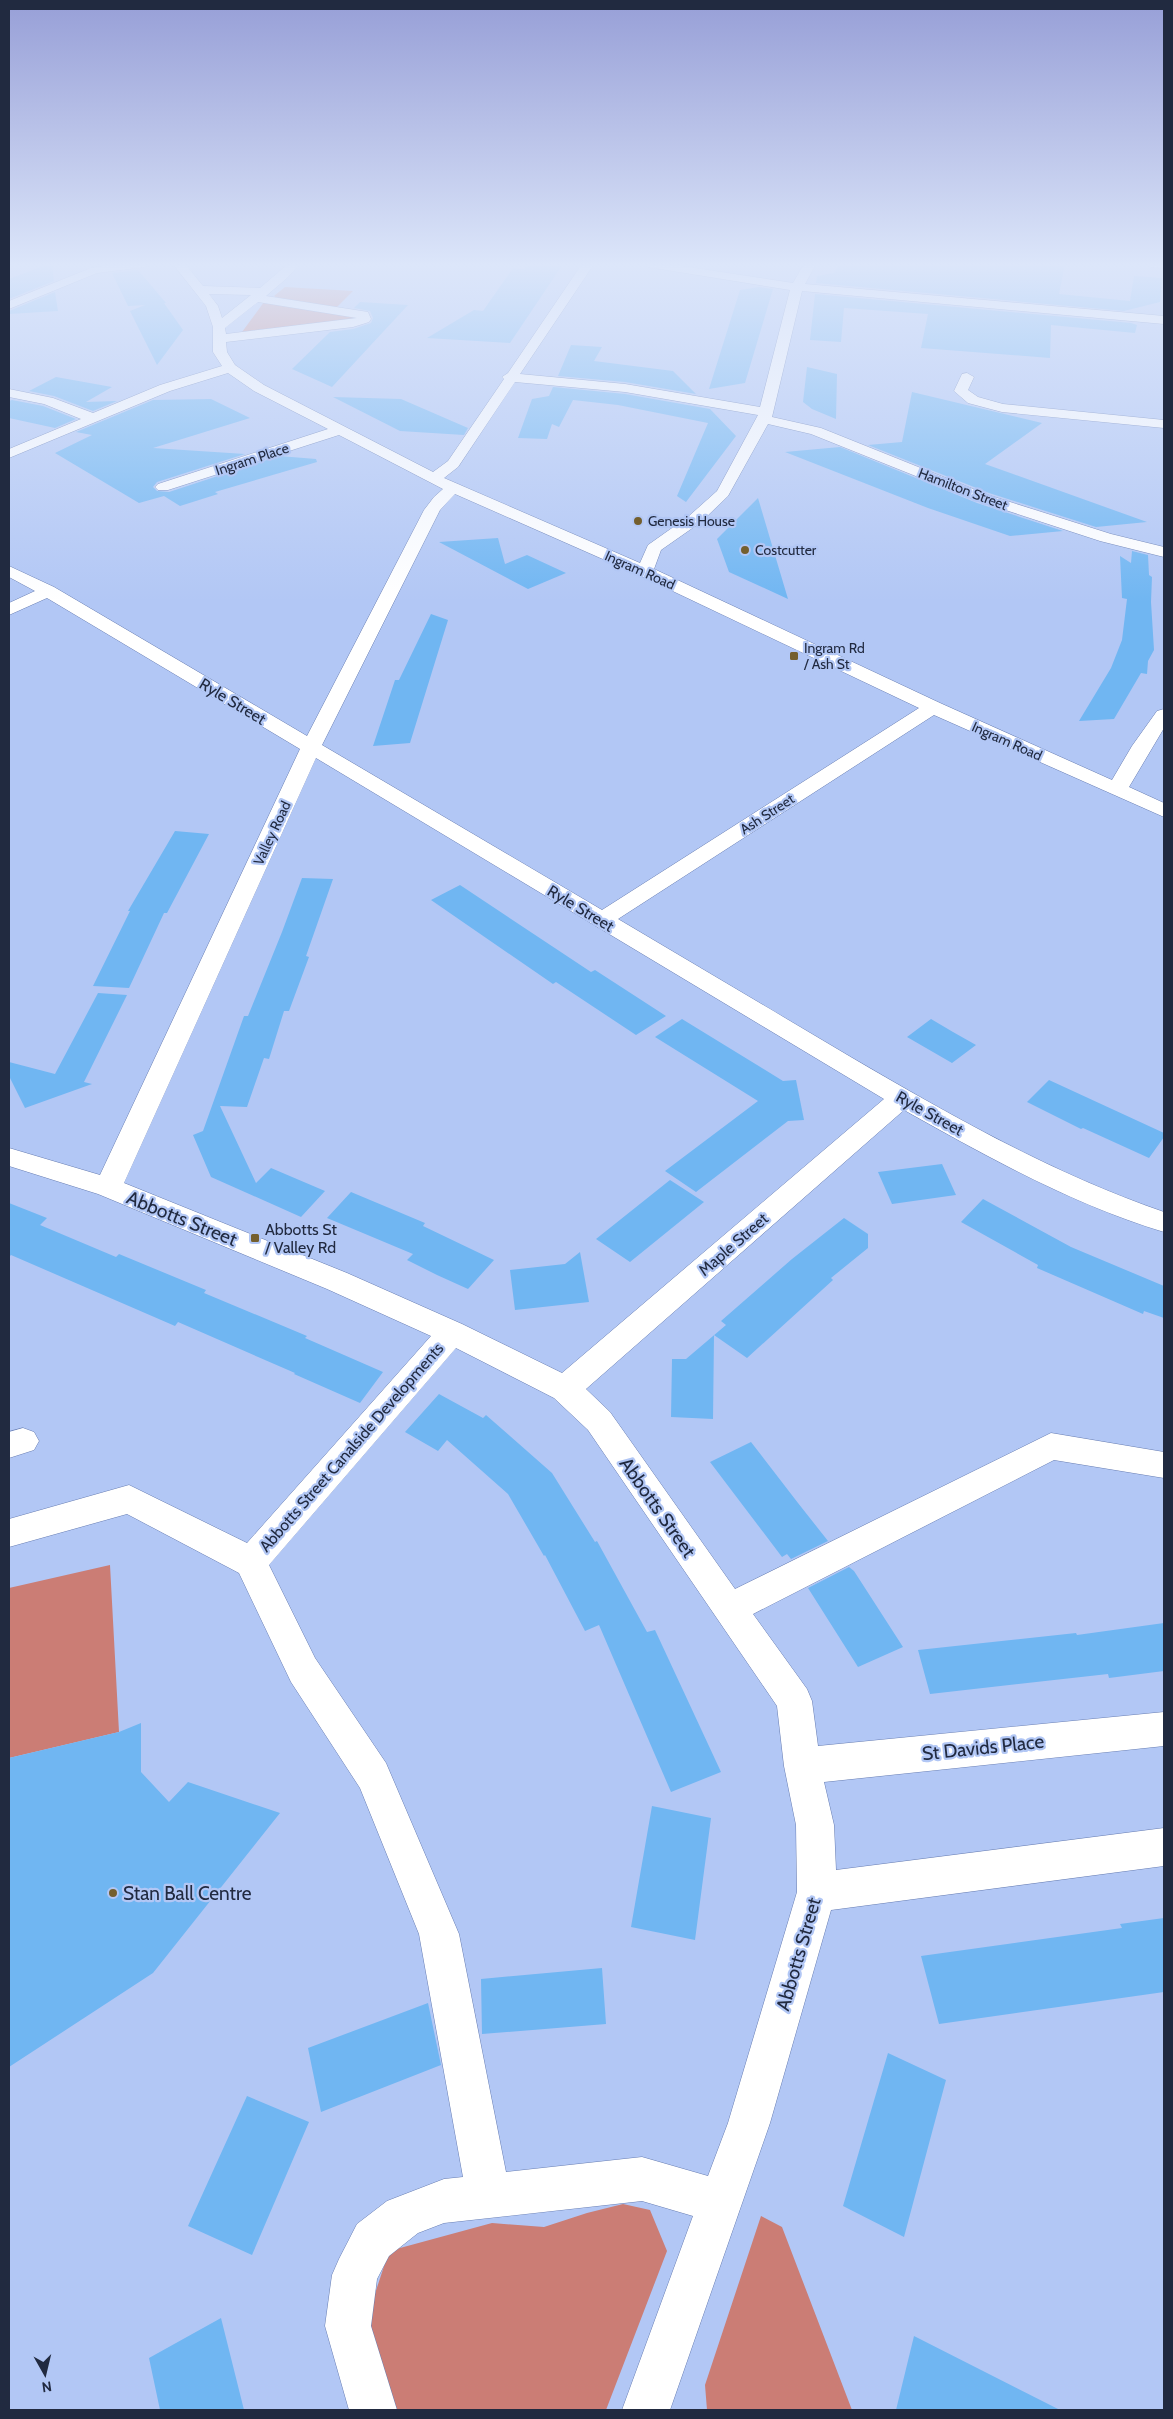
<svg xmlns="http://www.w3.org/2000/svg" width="1173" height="2419" font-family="Cabin,sans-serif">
<rect width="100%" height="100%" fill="#b2c7f5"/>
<!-- green -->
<path fill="#cb7d75" d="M285 287 353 291 336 308 277 298 274 296Z
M264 302 353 316V319L242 332Z
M110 1565 119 1732 9 1758V1588Z
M623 2204 650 2210 667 2251 606 2410H397L367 2318 389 2251 492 2223 544 2227 587 2213Z
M761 2216 782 2227 852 2410H707L705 2385Z"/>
<!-- building -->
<path fill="#70b6f2" d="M48 264H52L54 281 9 299V279Z
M528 264H563L510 343 427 338 474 310 483 311 513 268 524 269Z
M839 264H1065L1059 294 1130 301 1134 276 1162 278 1160 302 1124 311 816 283 817 276 834 273Z
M138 270 166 303H164L183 330 157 365 130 311 145 305 128 306 112 273Z
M759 287 773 289 745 383 709 389 740 290Z
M55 292 58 311 9 314V311Z
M815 294 1131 323 1137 325 1135 333 1051 325 1050 358 921 348 928 314 844 308 841 342 810 340Z
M360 302 408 305 332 387 292 369 330 332 353 329 371 323 373 318 370 311 354 308Z
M571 345 602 347 594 361 673 371 696 394 625 382 558 376Z
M807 367 837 374 836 419 812 409 803 402Z
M56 377 112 387 86 402 117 401 93 411 54 396 29 391Z
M553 387 625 394 710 409 736 436 686 502 677 496 708 423 618 405 573 400 559 427 552 424 547 439 518 438 532 399 549 396Z
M912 392 1042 423 985 464 1147 522 1096 527 989 493 868 445 902 442Z
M333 397 401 399 468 428 464 435 400 431Z
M211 399 250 418 153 448 245 454 157 482 153 487 157 491 169 492 279 456 316 459 317 462 215 492 218 494 180 506 164 496 139 503 55 453 92 435 76 432 153 400Z
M12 400 43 406 76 419 55 428 9 418V401Z
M840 447 977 503 1063 531 1010 536 928 508 785 452Z
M758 498 788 599 729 572 717 539Z
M498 538 505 564 527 555 566 573 528 589 439 542Z
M1132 551 1148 555 1149 575 1152 577 1151 602 1154 650 1148 661 1147 674 1141 673 1114 719 1079 721 1111 668 1122 640 1127 599 1122 598 1120 556 1131 563Z
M431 614 448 620 410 743 373 746 395 680H399Z
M175 831 209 834 167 913H164L129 988 93 986 130 911H128Z
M302 878 333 879 306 956 309 957 289 1011H284L269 1059 264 1058 247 1107 220 1106 256 1183 271 1168 325 1191 301 1217 211 1177 193 1135 203 1131 244 1016H248L282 932Z
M460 885 591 972 595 970 666 1016 636 1035 556 982 553 984 431 900Z
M98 993 127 995 84 1082 92 1084 25 1108 9 1076V1062L55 1074Z
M682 1019 783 1081 796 1080 804 1120 788 1121 696 1192 665 1171 758 1101 655 1037Z
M931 1019 953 1032 976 1045 952 1063 907 1037Z
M1049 1080 1164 1133V1137L1149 1158 1083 1128 1081 1129 1027 1102Z
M942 1164 956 1195 892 1204 878 1172Z
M670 1180 704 1202 630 1262 596 1239Z
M351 1192 425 1223 423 1226 494 1260 468 1289 437 1275 407 1260 413 1254 327 1218Z
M983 1199 1071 1247 1164 1286V1318L1144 1311 1143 1314 1037 1268 1038 1265 961 1222Z
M9 1203 47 1218 40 1225 116 1257 119 1254 206 1290 204 1293 307 1336 305 1338 383 1372 360 1403 294 1374 295 1373 178 1322 175 1326 11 1255 9 1257Z
M844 1218 868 1234V1248L831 1278 833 1280 747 1358 714 1335 713 1419 671 1417 672 1359H686L726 1325 721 1321 792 1259Z
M580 1252 589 1302 515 1310 510 1270 565 1264Z
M439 1394 483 1418 486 1415 552 1473 595 1542 597 1541 647 1632 655 1630 721 1772 671 1792 599 1625 585 1631 545 1555 544 1556 508 1494 447 1440 438 1451 405 1432Z
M751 1442 798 1503 828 1541 791 1559 787 1554 782 1557 710 1462Z
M849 1567 854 1571 903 1647 858 1667 808 1588Z
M1164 1623V1671L1109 1678 1108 1674 930 1694 918 1650 1076 1633 1077 1635Z
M141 1723V1772L169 1802 188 1782 280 1813 153 1973 9 2067V1758L119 1732Z
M652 1806 711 1818 695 1940 631 1927Z
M1164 1918V1992L939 2024 921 1956 1122 1928 1120 1924Z
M602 1968 606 2024 482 2034 481 1979Z
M428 2003 441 2065 321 2112 308 2048Z
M888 2053 946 2080 904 2237 843 2206Z
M247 2096 309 2122 252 2255 188 2226Z
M221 2318 244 2410H160L149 2358Z
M914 2336 1060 2410H896Z"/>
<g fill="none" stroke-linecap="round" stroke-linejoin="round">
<!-- minor casing -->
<g stroke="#677db2" stroke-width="1">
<path id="minor" d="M118 264H150L144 267 97 273 9 309V301L91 268Z
M173 264H185L203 286 260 288 288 264H300L287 278 266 296 368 312 371 319 369 322 353 327 226 342 227 352 235 365 264 385 433 472 448 461 504 379 502 377 508 373 582 264H594L520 374 625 384 760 407 790 290 648 267 642 264H668L793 283 804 264H816L805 284 1164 316V324L802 291 772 417 821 428 988 495 1111 534 1164 547V557L1100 541 978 501 811 434 768 424 728 496 701 522 661 550 654 569 940 703 1112 780 1132 746 1157 711 1164 709V728L1129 787 1164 803V817L934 715 618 919C695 965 772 1010 849 1056 950 1115 1053 1174 1164 1212V1232C1072 1204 988 1157 904 1110L586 1389 610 1412 735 1589 1051 1433 1164 1452V1478L1054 1460 753 1614 807 1689 812 1701 818 1746 1164 1712V1746L824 1782 834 1825 836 1870 1164 1828V1866L831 1910 770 2123 670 2410H622L693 2216 642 2201 444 2223 418 2233 389 2256 377 2279 371 2326 397 2410H349L325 2326 332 2275 339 2259 357 2224 387 2201 444 2179 463 2177 419 1934 360 1788 291 1682 239 1573 127 1514 9 1547V1519L129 1485 247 1543 431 1336 327 1289 98 1194 9 1166V1148L100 1175 300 749 47 598 9 615V603L35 591 9 577V566L54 587 307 736 424 510 434 497 443 489 339 435 168 490H158L155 487 158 484 328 429 254 391 228 373 170 391 9 458V449L81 419 44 404 9 397V389L53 398 93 413 160 385 222 366 213 352V327L206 306ZM209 294 251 295 222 318 218 306ZM258 302 357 318 226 334 225 328ZM515 382 625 392 758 415 717 491 689 516 648 545 640 563 444 478 458 467ZM455 494 639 575 919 708 602 910 322 745 440 510ZM316 758 884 1099 562 1373 462 1324 347 1273 124 1183ZM456 1348 554 1398 588 1430 777 1706 784 1766 796 1825 797 1892 728 2123 708 2176 642 2157 506 2172 459 1934 386 1763 315 1658 269 1565Z
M1145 264H1164V268L1151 267Z
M967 373 974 377 968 390 978 397 1003 404 1164 420V428L1002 412 968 403 954 391 962 374Z
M23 1428 34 1432 39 1441 34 1450 9 1458V1432Z"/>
</g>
<!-- minor -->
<use href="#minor" fill="#fff" fill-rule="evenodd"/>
</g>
<!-- sky -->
<linearGradient id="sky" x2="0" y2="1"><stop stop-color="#979fd7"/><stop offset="0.44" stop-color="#dce6fa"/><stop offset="1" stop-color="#dce6fa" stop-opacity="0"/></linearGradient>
<rect width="1173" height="602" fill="url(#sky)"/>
<!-- markers -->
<g fill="#745f2e" stroke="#b2c7f5" stroke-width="2">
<circle cx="638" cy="521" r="5"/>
<circle cx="745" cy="550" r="5"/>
<rect x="789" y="651" width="10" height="10" rx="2.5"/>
<rect x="250" y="1233" width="10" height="10" rx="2.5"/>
<circle cx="113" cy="1893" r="5"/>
</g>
<g text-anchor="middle" stroke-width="4.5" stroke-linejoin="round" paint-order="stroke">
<!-- far-street labels -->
<g font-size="14" fill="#212a40" stroke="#b2c7f5">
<text transform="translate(252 459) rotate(-18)" y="5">Ingram Place</text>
<text transform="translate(963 489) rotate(21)" y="5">Hamilton Street</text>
<text transform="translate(640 570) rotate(24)" y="5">Ingram Road</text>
<text transform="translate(1007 741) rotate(24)" y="5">Ingram Road</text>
<text transform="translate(767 814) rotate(-33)" y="5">Ash Street</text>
<text transform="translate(272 833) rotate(-65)" y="5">Valley Road</text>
</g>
<!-- far-poi labels -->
<g font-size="14" fill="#212a40" stroke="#b2c7f5" text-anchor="start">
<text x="648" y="526">Genesis House</text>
<text x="755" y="555">Costcutter</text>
<text x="804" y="653">Ingram Rd<tspan x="804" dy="16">/ Ash St</tspan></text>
</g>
<!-- street labels -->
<g font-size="16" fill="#212a40" stroke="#b2c7f5">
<text transform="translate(233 701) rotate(31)" y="6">Ryle Street</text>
<text transform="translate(581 908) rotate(31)" y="6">Ryle Street</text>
<text transform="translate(930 1113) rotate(29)" y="6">Ryle Street</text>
<text transform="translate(733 1244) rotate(-41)" y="6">Maple Street</text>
<text transform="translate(351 1447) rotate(-49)" y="6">Abbotts Street Canalside Developments</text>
</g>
<!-- poi labels -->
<g font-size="16" fill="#212a40" stroke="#b2c7f5" text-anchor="start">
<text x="265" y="1235">Abbotts St<tspan x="265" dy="18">/ Valley Rd</tspan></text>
</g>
<!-- near-street labels -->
<g font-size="19" fill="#212a40" stroke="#b2c7f5">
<text transform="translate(182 1218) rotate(22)" y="7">Abbotts Street</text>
<text transform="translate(658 1507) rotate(55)" y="7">Abbotts Street</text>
<text transform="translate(983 1747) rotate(-6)" y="7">St Davids Place</text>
<text transform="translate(798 1954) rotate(-74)" y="7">Abbotts Street</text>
</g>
<!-- near-poi labels -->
<g font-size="19" fill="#212a40" stroke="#b2c7f5" text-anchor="start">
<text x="123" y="1900">Stan Ball Centre</text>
</g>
</g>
<!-- border -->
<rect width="1173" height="2419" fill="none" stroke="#212a40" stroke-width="20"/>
<!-- north arrow -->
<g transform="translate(45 2374) rotate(172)" stroke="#b2c7f5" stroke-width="4" paint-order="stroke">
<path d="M0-4L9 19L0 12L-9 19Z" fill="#212a40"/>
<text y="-8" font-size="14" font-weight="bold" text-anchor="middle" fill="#212a40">N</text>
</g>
</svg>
